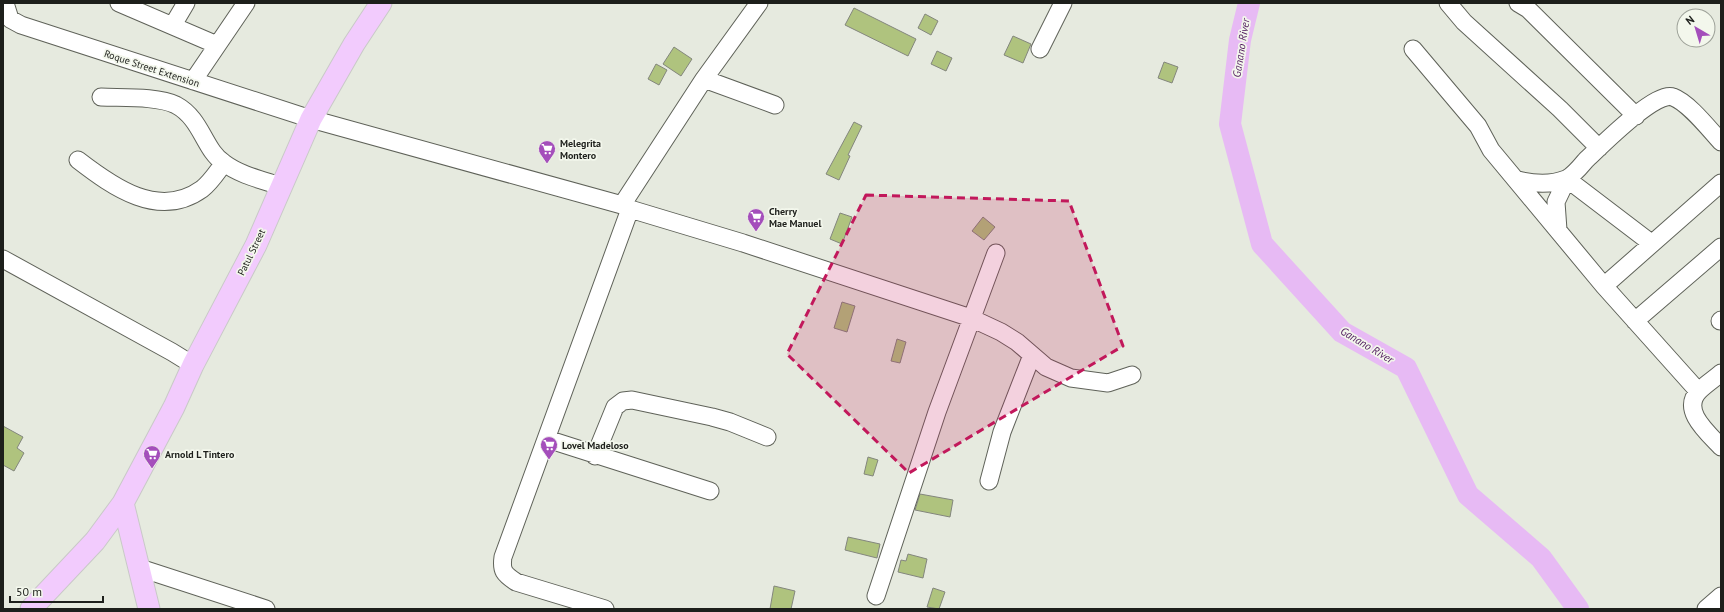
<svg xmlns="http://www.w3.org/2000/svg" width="1724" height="612" font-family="'PT Sans',sans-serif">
<rect width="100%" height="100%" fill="#e6eadf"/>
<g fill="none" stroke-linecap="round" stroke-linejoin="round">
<!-- river -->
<path stroke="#e7baf4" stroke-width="22" d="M1249 3 1240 40 1230 124 1262 244 1342 332 1406 368 1468 495 1541 558 1578 609"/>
</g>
<!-- building -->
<path fill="#afc37e" stroke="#83867d" d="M854 8 916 39 908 56 845 25Z
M925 14 938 21 931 35 918 28Z
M1013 36 1031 44 1023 63 1004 55Z
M674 47 692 59 681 76 663 64Z
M937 51 952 58 946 71 931 64Z
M1164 62 1178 67 1172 83 1158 78Z
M656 64 667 70 659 85 648 79Z
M854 122 862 126 848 155 850 156 839 180 826 174Z
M840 213 852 217 842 244 830 239Z
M983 217 995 227 984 240 972 231Z
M842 302 855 306 847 332 834 328Z
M897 339 906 342 900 363 891 361Z
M3 426 23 437 17 448 24 453 14 471 3 465Z
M868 457 878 460 873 476 864 474Z
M920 494 953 500 950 517 915 510Z
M848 537 880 544 877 558 845 550Z
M908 554 927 559 923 578 898 572 901 560 906 561Z
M774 586 795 591 791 609H770Z
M933 588 945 592 939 609 927 607Z"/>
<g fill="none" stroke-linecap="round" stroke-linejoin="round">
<!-- minor casing -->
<g stroke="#5f6259" stroke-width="19">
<path id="minor" d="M5 3 10 19 21 25 311 119 622 205 630 209 743 243 971 318 1001 332 1017 342 1046 367 1071 378 1108 383 1132 375
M119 3 217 45
M1448 3 1464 22 1560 109 1599 148
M1518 3 1528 9 1636 116
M173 25 186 3
M1040 49 1063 3
M1413 49 1478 126 1491 150 1604 286 1698 391
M704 79 775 105
M193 81 246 3
M101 97C122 98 158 96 176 105 202 119 204 150 224 163 240 175 262 180 280 186
M78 160C113 187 159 220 202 189 211 182 217 172 224 163
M1518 180C1534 184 1551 185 1566 179 1573 176 1581 166 1586 160 1599 148 1656 90 1673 97 1689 103 1709 129 1721 142
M622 205 704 79 759 3
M1558 230 1556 202 1567 179 1651 243
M3 259 172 352 193 365
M1604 286 1721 183
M1635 321 1721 247
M1720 321 1721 320
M1721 373C1714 379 1706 384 1699 391 1680 410 1708 433 1721 447
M547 439 710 491
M595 456 615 407 623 401 632 400 712 417 730 422 767 437
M989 481 1002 432 1032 355
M140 568 266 609
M876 596 937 412 996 253
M605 609 516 582C504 574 501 571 503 557L630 209
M1706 609 1721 596"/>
</g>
<!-- major casing -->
<g stroke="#c9c9c8" stroke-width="23">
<path id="major" d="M123 503 149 609
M31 609 95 541 123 503 174 407 193 365 256 245 311 119 354 44 381 3"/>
</g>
<!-- minor -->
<use href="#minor" stroke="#fff" stroke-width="17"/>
<!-- major -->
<use href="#major" stroke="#f2cbfd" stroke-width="21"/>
</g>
<!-- marked area -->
<path fill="#c2185b" fill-opacity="0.2" stroke="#c2185b" stroke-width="3" stroke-dasharray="8 5" stroke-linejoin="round" d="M866 195 1069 201 1123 346 909 473 787 354Z"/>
<!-- icons -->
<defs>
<g id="supermarket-pin" transform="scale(0.9)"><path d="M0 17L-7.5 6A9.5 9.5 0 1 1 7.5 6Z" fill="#a44ebb" stroke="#f3f7ec"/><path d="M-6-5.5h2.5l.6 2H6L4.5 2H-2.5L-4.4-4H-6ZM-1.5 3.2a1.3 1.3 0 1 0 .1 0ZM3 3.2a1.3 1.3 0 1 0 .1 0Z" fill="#fff"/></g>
</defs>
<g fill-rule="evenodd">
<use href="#supermarket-pin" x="547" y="149"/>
<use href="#supermarket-pin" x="756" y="217"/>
<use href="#supermarket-pin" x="549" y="445"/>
<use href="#supermarket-pin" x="152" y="454"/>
</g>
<g text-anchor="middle" stroke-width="3.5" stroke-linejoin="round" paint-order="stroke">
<!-- street labels -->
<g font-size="10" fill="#1d1f1b" stroke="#f3f7ec">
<text transform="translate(152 68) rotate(18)" y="4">Roque Street Extension</text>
<text transform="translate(251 252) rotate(-64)" y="4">Patul Street</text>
</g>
<!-- poi labels -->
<g font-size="10" font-weight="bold" fill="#1d1f1b" stroke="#f3f7ec" text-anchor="start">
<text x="560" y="147">Melegrita<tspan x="560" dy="12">Montero</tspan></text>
<text x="769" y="215">Cherry<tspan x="769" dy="12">Mae Manuel</tspan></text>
<text x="562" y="449">Lovel Madeloso</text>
<text x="165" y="458">Arnold L Tintero</text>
</g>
<!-- water labels -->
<g font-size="11" font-style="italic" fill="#511b5f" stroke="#f3f7ec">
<text transform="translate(1241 48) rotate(-81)" y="4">Ganano River</text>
<text transform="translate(1367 345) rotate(31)" y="4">Ganano River</text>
</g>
</g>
<!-- border -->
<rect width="1724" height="612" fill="none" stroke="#1d1f1b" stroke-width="8"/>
<!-- north arrow -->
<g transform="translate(1696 28) rotate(322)"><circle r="19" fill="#f3f7ec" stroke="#9da198"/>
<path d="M0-3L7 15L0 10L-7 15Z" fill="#a44ebb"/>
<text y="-6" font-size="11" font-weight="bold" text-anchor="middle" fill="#1d1f1b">N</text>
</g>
<!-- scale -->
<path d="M10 596v6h93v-6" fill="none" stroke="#1d1f1b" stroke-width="2"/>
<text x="16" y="596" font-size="12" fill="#1d1f1b" stroke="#f3f7ec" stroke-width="3" paint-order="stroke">50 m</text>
</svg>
